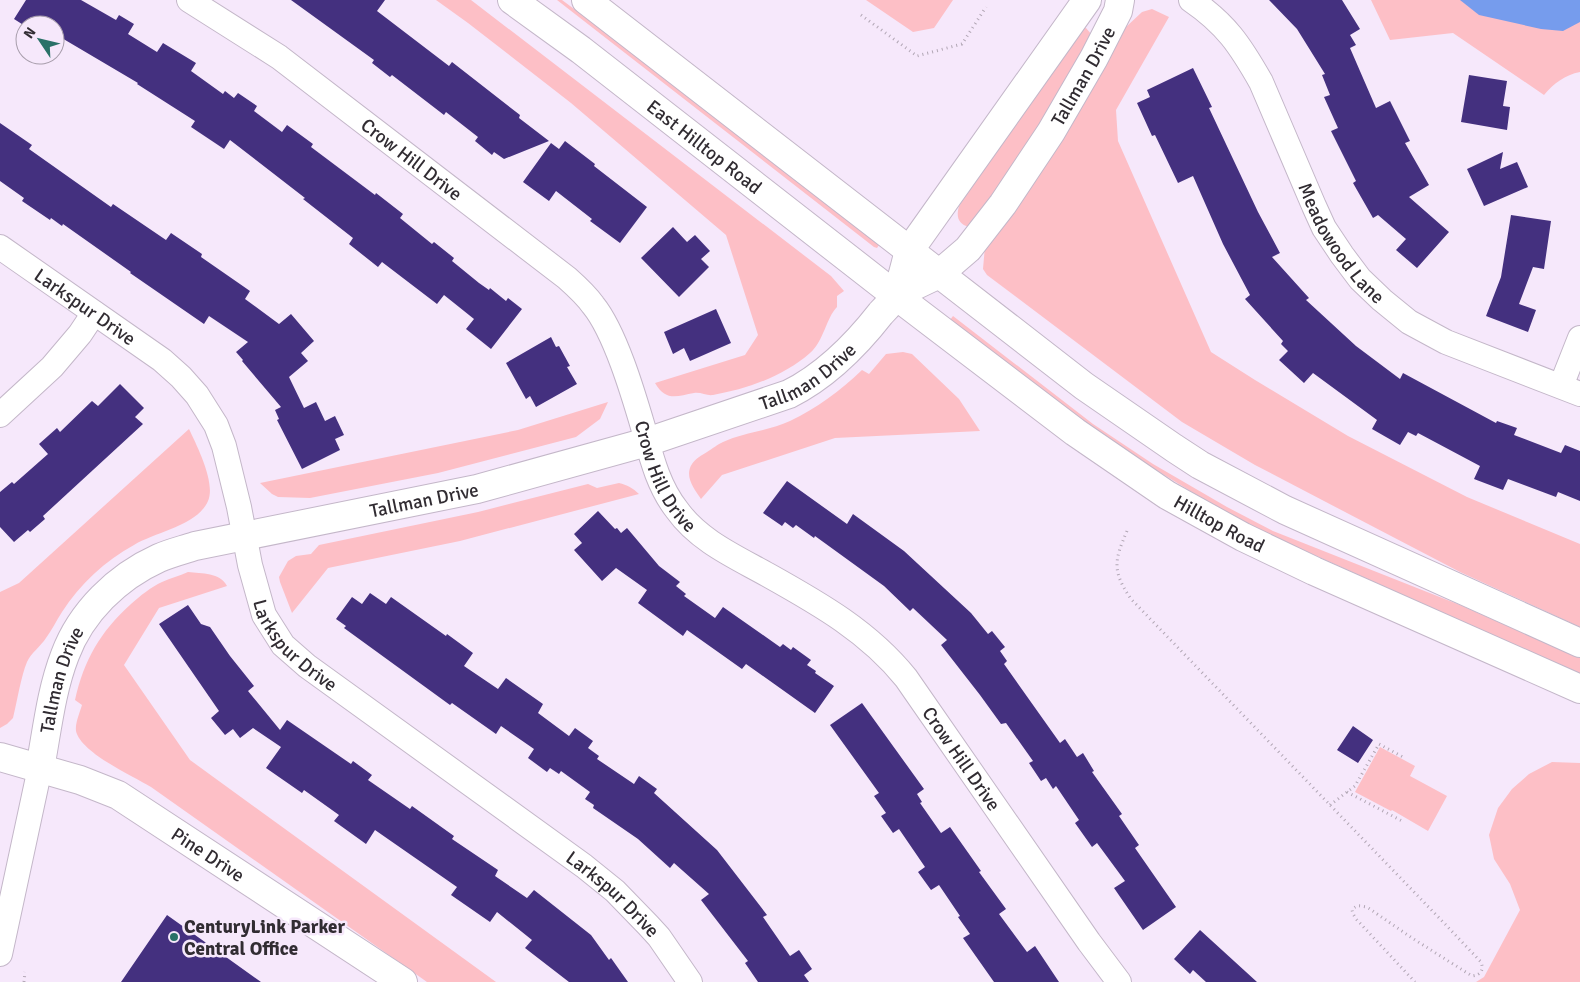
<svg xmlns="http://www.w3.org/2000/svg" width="1580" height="982" font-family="Signika,sans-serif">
<rect width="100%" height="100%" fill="#f6e8fb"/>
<!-- green -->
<path fill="#fdbfc6" d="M436 0H471L831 276 844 291 837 296V307C826 318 824 341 810 353 784 376 747 389 713 395 707 396 701 392 694 393 677 396 666 402 655 383L745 355 758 335 726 235 571 103 468 23Z
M557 0H562L605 32 877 242 879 245 877 248 874 247Z
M866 0H953L934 28 913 32Z
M1371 0H1580V72C1565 75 1554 83 1544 95L1453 33 1390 40Z
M1152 9 1169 17 1116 110 1118 141 1211 352 1255 380 1348 436 1467 497 1580 544V627L1460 572 1255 465 1182 422 987 275 983 269 985 246 1126 27 1142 12Z
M1086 28 1092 35 1037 140 969 227C958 224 956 217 959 206L1052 66 1080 29Z
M953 316 1093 424 1153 464 1227 507 1273 531 1460 605 1580 658V675L1279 539 1221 510 1119 447 950 320Z
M903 352 912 354 959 399 980 431 835 438 722 475 701 499C694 489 684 476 692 464 695 459 702 455 707 452 712 449 718 444 723 442 744 432 769 431 790 421 817 408 840 391 862 370L869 374 886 354Z
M608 402 600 419 576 437 438 473 310 498 278 497 272 494 260 483 518 430Z
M189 429C197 446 216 483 208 501 197 526 155 532 134 545 105 561 80 584 62 612 56 621 52 630 46 638 41 646 31 653 27 662 21 676 17 702 13 718L7 724 0 728V592L19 583Z
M619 483C627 485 633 488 639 494L460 541 328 568 292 613 280 582 279 577 288 561 296 556 311 554 319 545 478 512 588 484 597 488Z
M188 572C202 574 220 572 227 586L159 608 124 665 190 760 496 982H427L151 787C133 776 81 753 76 731 75 723 80 712 82 705L75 700C84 660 100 632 131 604 140 596 151 587 162 582 171 578 179 576 188 572Z
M1380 747 1415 766 1410 776 1447 796 1428 831 1392 810 1391 811 1355 792Z
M1552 762 1580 763V982H1476L1484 977 1520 910 1510 884 1494 859 1489 835 1498 808 1512 789 1529 774Z"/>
<!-- water -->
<path fill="#769ced" d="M1460 0H1580V22L1563 31 1541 29 1479 15Z"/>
<!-- building -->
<path fill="#44307f" d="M26 0H81L116 20 119 15 134 24 128 34 157 52 163 43 196 63 191 71 223 94 225 91 234 98 238 93 257 106 254 111 282 132 287 125 313 144 311 147 375 195 376 193 403 214 400 218 432 244 434 242 454 258 452 261 479 283 489 290 490 288 506 301 508 298 522 309 491 349 466 329 474 319 444 295 437 304 382 262 378 267 349 244 353 238 303 199 305 198 230 140 224 149 191 127 195 121 137 84 138 83 55 34V25L25 26 14 19Z
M291 0H385L377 11 449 66 452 62 520 115 519 118 549 141 504 159 494 152 492 155 475 141 478 137 446 112 444 115 392 75 390 77 372 63 374 60Z
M1269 0H1342L1360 29 1350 35 1356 45 1350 48 1376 108 1390 101 1410 141 1405 143 1429 185 1409 197 1449 232 1417 268 1396 250 1406 239 1378 215 1373 218 1353 183 1356 181 1331 131 1338 128 1324 97 1330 95 1322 75 1325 74 1297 29Z
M1193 68 1212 107 1209 108 1258 212 1280 253 1272 257 1309 298 1306 300 1356 346 1400 379 1403 373 1496 423 1497 421 1517 428 1514 435 1561 453 1565 445 1580 451V501L1558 492 1556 497 1508 479 1503 490 1474 479 1480 466 1418 433 1416 436 1408 432 1400 445 1372 429 1377 420 1313 373 1304 383 1279 360 1288 351 1281 344 1283 341 1245 299 1250 295 1223 244 1193 176 1178 183 1155 135 1152 136 1137 103 1150 97 1147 90Z
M1469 75 1507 81 1503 106 1510 107 1507 130 1461 122Z
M0 123 32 145 29 149 111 207 113 204 166 240 171 233 202 254 201 257 250 291 245 299 279 324 291 314 314 341 301 353 308 361 289 377 304 408 316 402 325 421 335 416 344 435 335 439 340 450 302 469 277 420 279 419 275 410 281 407 242 361 243 360 236 352 248 342 209 316 204 324 130 273 131 272 63 224 62 226 51 218 50 220 22 201 24 198 0 181Z
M565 141 595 164 594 166 647 207 620 243 590 221 592 219 556 191 549 201 523 182 551 143 559 149Z
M1503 152 1500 169 1517 162 1528 187 1484 206 1467 169Z
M1511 215 1551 221 1544 269 1533 267 1519 304 1536 310 1528 332 1486 316 1501 277Z
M673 227 687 242 695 235 710 251 701 259 709 267 679 297 641 258Z
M716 309 731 343 690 361 684 348 673 354 664 332Z
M551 337 556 347 559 346 570 366 567 367 577 384 536 407 530 396 526 399 506 363Z
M120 384 144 408 135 417 143 424 43 516 45 519 30 532 28 530 14 542 0 527V492L12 482 14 484 48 454 39 444 57 428 60 432 92 401 98 406Z
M787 481 847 524 853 514 904 551 971 613 988 634 992 631 1005 647 1000 651 1007 661 1004 664 1060 743 1065 739 1077 757 1083 753 1094 771 1092 772 1122 814 1119 816 1139 845 1135 848 1176 907 1143 930 1114 888 1125 881 1097 843 1092 847 1075 823 1079 820 1056 786 1053 789 1046 778 1041 781 1029 763 1033 761 1006 723 1001 724 980 695 941 645 947 640 913 608 910 611 884 586 815 536 814 538 796 525 793 528 785 522 782 526 763 513Z
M598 511 615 529 617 528 621 533 627 528 659 566 680 582 676 586 686 594 684 596 715 618 723 607 780 647 783 644 791 650 793 647 811 660 807 665 816 671 815 673 834 686 815 713 746 664 742 669 687 630 683 636 638 603 647 590 616 568 602 581 574 550 582 543 574 534Z
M370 593 386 604 391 597 446 636 447 634 473 653 464 666 498 689 506 678 543 704 538 713 569 736 575 728 593 741 588 748 599 756 597 759 634 784 639 776 657 789 654 793 717 850 767 915 763 917 790 956 799 950 812 969 804 975 809 982H758L745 963 748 961 701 900 709 894 674 863 670 868 638 839 593 808 594 805 585 799 590 792 561 771 559 774 550 768 547 772 528 758 534 749 501 726 496 734 452 703 450 705 344 628 346 626 336 619 352 597 362 604Z
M188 605 201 624 210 627 230 656 254 686 248 691 280 730 287 720 351 764 353 761 372 775 368 780 410 809 412 806 454 836 452 839 498 870 495 876 527 898 534 890 591 935 609 960 611 958 628 982H569L525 948 532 940 497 912 490 922 451 895 457 887 375 830 366 844 334 821 339 815 304 790 302 793 266 768 281 747 253 728 240 738 233 729 225 735 211 718 219 711 159 624Z
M862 703 924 789 917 794 922 802 920 803 941 833 950 827 981 871 979 872 1006 909 999 914 1027 952 1035 946 1059 982H994L963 938 970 934 958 917 960 916 939 885 931 890 918 872 925 867 899 829 893 833 881 816 886 813 874 796 879 793 830 725Z
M1353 726 1373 740 1358 763 1337 750Z
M167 915 226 957 261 982H121Z
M1200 930 1257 982H1206L1193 970 1190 974 1174 959Z"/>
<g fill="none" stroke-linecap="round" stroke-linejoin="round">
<!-- minor casing -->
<g stroke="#c4b7c9" stroke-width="26">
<g id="minor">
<path id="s1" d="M189 0 279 57 567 278C576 286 586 295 593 305 615 332 633 393 643 427 651 456 658 486 677 510 699 541 736 557 768 575 820 604 869 632 906 678L1089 942 1119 982"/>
<path id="s2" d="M1191 0C1226 24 1240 45 1261 82L1314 206 1324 228 1342 255 1360 279 1382 300 1409 322 1446 342 1580 394"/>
<path id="s3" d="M0 247 162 360 181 377 197 395 216 425 224 446 239 507 250 565 264 615 283 645 307 666 584 866 615 891 648 925 659 937 690 982"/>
<path d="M1561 386 1580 338"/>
<path d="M0 415 52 367 80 334 94 313"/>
<path d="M0 954 40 768"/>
</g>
</g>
<!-- tertiary casing -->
<g stroke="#c4b7c9" stroke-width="30">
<g id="tertiary">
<path id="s4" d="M895 295 939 274 968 249 1003 204 1051 132 1094 58 1118 11 1120 0"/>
<path id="s5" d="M0 757 80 780 118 795 403 982"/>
<path id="s6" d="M40 768C47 731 51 691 65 655 81 612 117 577 159 558 170 553 183 550 195 546L477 489 647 442 789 394C825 376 856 345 881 313 886 308 892 302 895 295 902 283 905 264 909 251L1087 0"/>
</g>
</g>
<!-- secondary casing -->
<g stroke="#c4b7c9" stroke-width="30">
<g id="secondary">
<path id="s7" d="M512 0 581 50 895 295 1075 432 1167 495 1243 537 1314 571 1580 689"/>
<path d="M586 0 1084 386 1174 448 1200 465 1285 510 1580 643"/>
</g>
</g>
<!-- path -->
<path stroke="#b1a6b4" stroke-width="3" stroke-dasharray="1 4" stroke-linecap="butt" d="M861 15 917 56 962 44 986 7
M1127 531C1114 561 1112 571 1131 599L1444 923 1481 962C1484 970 1481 975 1472 976L1412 938 1367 907C1360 906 1357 904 1352 910L1353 914 1357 920 1415 982
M1347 792 1402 821
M1330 805 1355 786 1379 744 1403 757
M24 982 25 972"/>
<!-- minor -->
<use href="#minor" stroke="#fff" stroke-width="24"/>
<!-- tertiary -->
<use href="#tertiary" stroke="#fff" stroke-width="28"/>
<!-- secondary -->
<use href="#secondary" stroke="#fff" stroke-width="28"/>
</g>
<!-- markers -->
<circle fill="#2a7168" stroke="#f6e8fb" stroke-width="2" cx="174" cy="937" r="5"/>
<g text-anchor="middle" stroke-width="5" stroke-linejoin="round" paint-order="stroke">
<!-- street labels -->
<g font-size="19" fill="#312c32" stroke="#f6e8fb">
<text dy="7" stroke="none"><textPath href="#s4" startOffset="295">Tallman Drive</textPath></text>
<text dy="7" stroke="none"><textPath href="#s7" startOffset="242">East Hilltop Road</textPath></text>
<text dy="7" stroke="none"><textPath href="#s1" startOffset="274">Crow Hill Drive</textPath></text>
<text dy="7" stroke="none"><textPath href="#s2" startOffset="290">Meadowood Lane</textPath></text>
<text dy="7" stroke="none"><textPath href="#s3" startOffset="104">Larkspur Drive</textPath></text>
<text dy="7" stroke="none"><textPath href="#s6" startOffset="931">Tallman Drive</textPath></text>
<text dy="7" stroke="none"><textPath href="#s1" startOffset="694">Crow Hill Drive</textPath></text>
<text dy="7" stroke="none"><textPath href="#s6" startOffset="526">Tallman Drive</textPath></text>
<text dy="7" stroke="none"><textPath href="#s7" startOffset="881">Hilltop Road</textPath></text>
<text dy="7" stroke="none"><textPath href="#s3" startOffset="522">Larkspur Drive</textPath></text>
<text dy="7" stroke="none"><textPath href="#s6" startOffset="91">Tallman Drive</textPath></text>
<text dy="7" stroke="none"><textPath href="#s1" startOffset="1114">Crow Hill Drive</textPath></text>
<text dy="7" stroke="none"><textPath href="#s5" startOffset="232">Pine Drive</textPath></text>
<text dy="7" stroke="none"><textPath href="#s3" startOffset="928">Larkspur Drive</textPath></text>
</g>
<!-- poi labels -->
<g font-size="19" font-weight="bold" fill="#312c32" stroke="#f6e8fb" text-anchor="start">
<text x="184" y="933">CenturyLink Parker<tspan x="184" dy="22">Central Office</tspan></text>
</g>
</g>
<!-- north arrow -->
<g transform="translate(40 40) rotate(305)"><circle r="24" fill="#f6e8fb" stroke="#a79dab"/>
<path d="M0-4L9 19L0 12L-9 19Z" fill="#2a7168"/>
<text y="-8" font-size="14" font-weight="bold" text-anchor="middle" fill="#312c32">N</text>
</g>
</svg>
